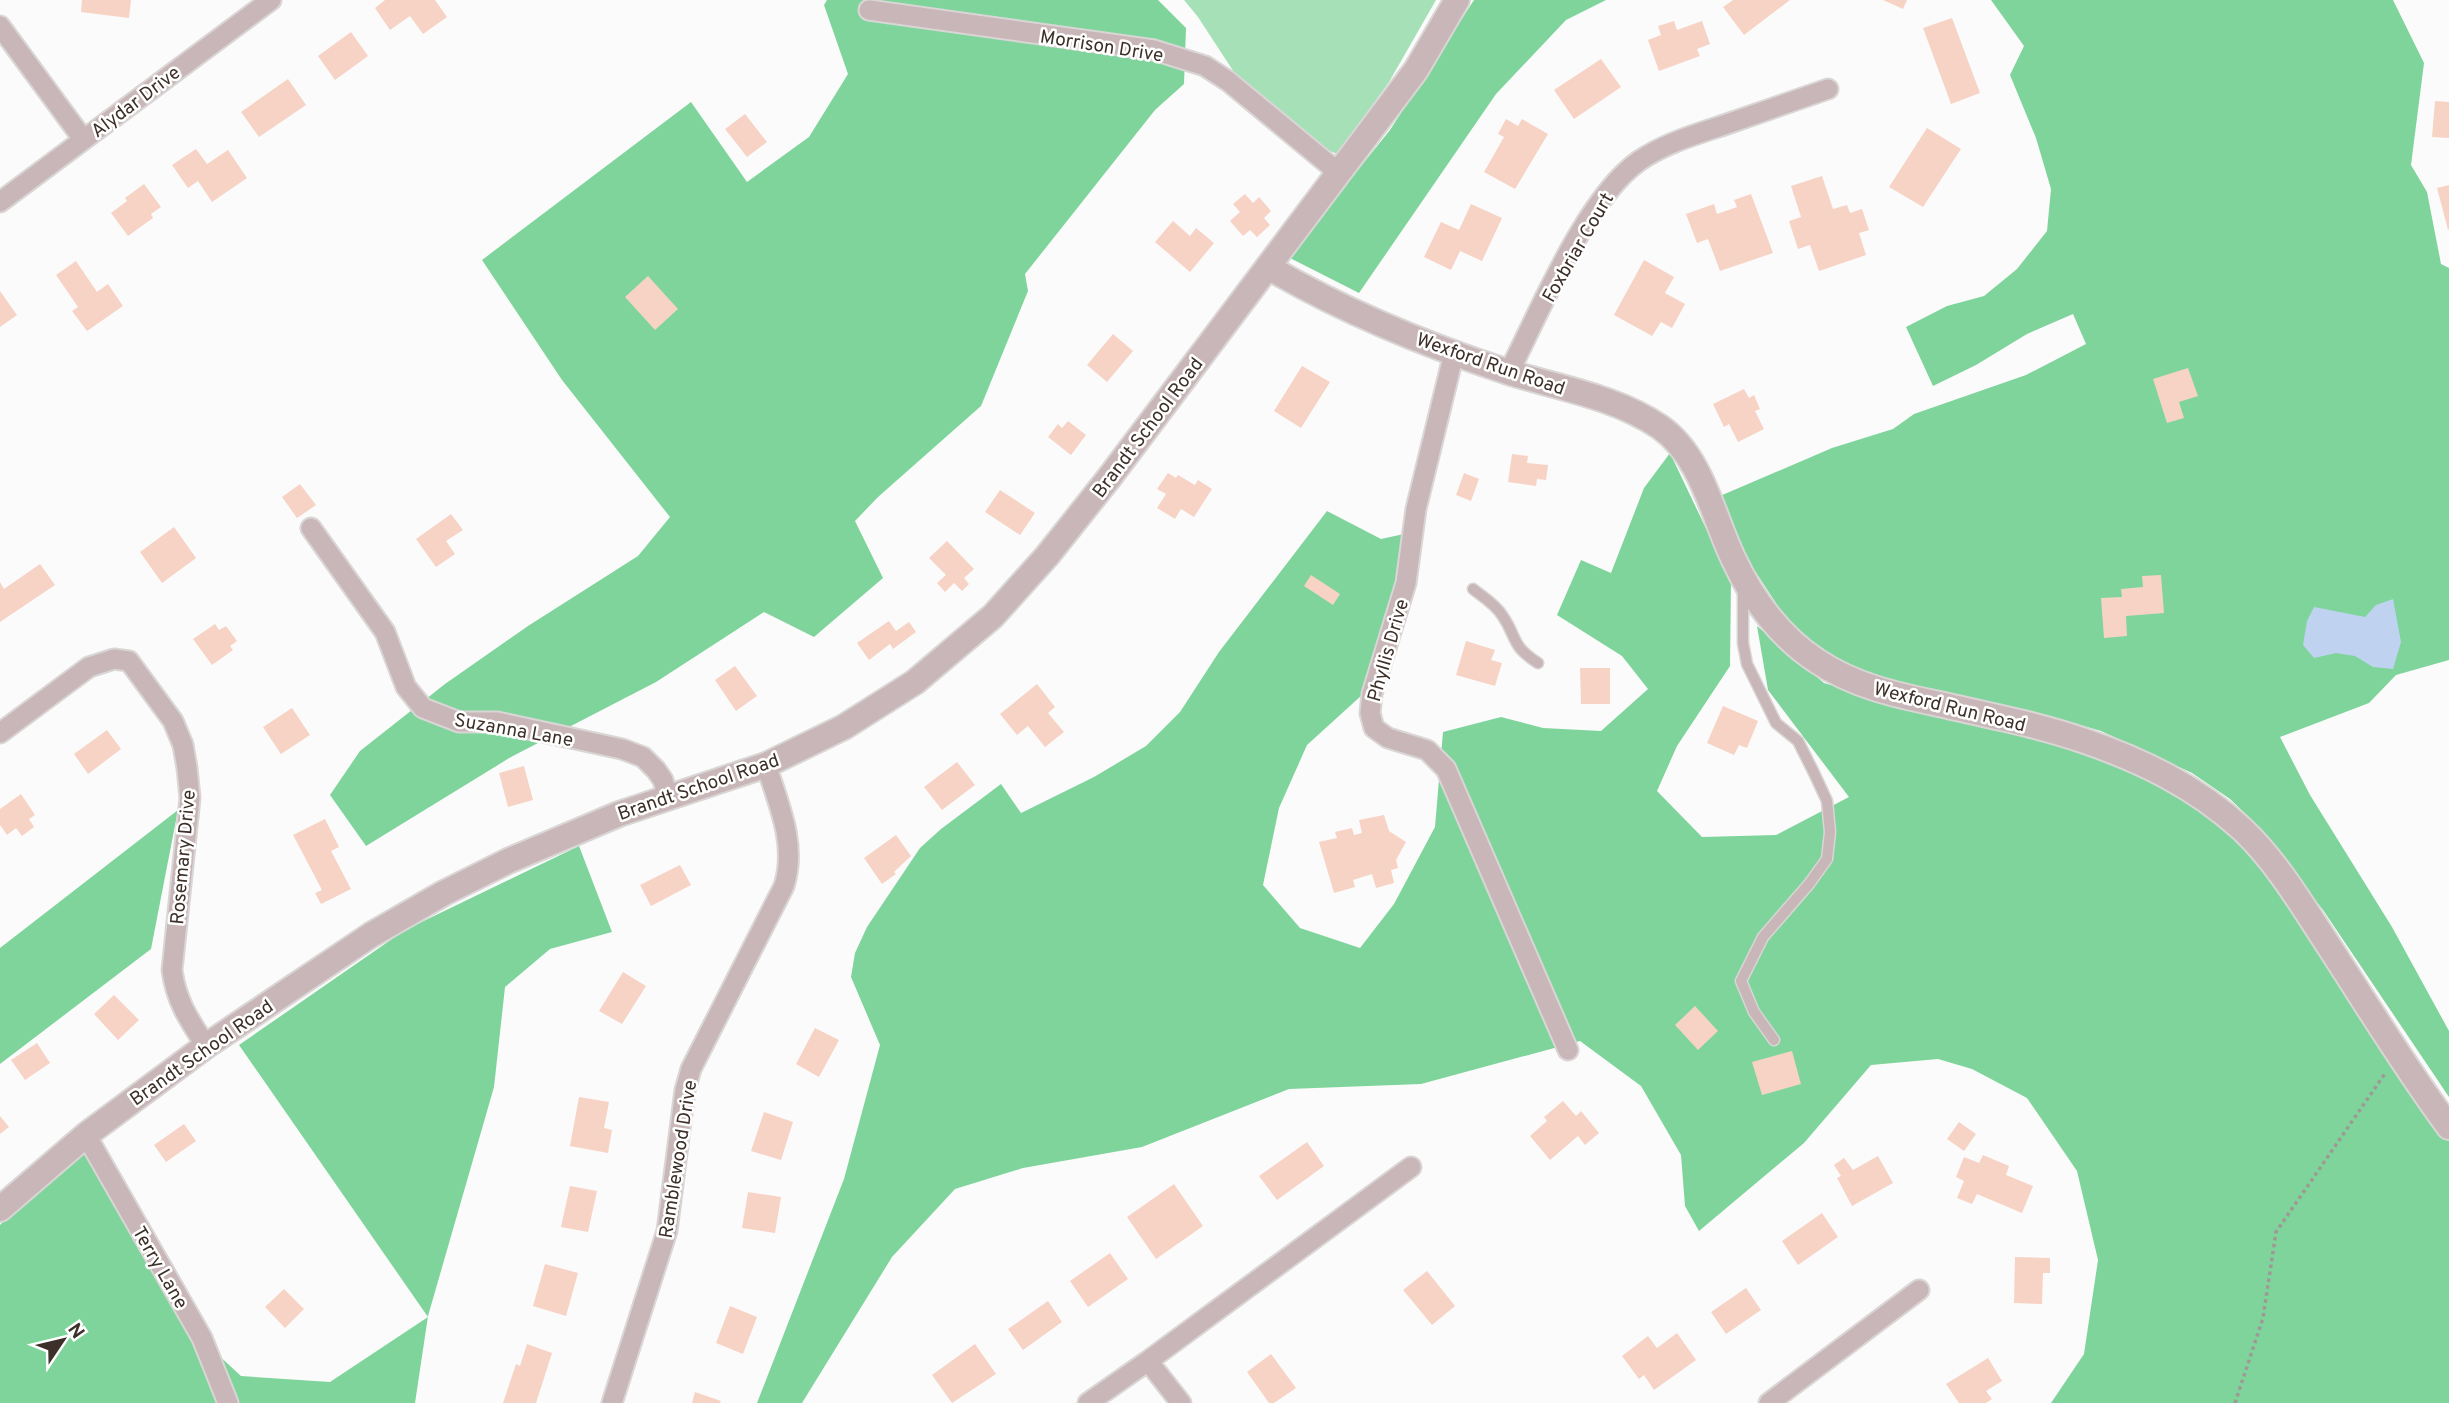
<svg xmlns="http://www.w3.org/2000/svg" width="2449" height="1403" font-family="Overpass,sans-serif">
<rect width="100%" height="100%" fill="#fbfbfb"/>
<!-- green -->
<path fill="#a6e0b7" d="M1184 0H1436L1389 82 1337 154 1323 148 1243 86 1198 17Z"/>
<!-- forest -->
<path fill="#7ed49b" d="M827 0H1158L1186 28 1184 84 1155 110 1025 274 1028 291 981 406 878 497 855 521 883 578 814 637 764 612 656 682 511 757 366 846 330 795 360 751 445 684 528 626 638 556 670 517 562 380 482 260 691 102 747 182 809 137 848 74 824 5Z
M1474 0H1606L1566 20 1496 94 1359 293 1288 257 1390 130Z
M1991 0H2393L2424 63 2411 165 2427 192 2441 264 2449 268V660L2396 675 2369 703 2280 737 2310 795 2392 927 2449 1031V1097L2323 910 2251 819 2230 799 2192 773 2101 731 2028 710 1919 689 1850 670 1795 632 1751 565 1720 496 1832 448 1893 429 1914 414 2026 375 2086 344 2073 314 2027 334 1976 365 1933 386 1906 327 1947 306 1984 296 2017 269 2047 231 2051 189 2036 138 2010 75 2024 46Z
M1670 453 1731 581 1730 666 1677 746 1657 791 1702 837 1776 835 1849 797 1768 690 1757 626 1824 683 1928 713 2077 747 2166 785 2222 820 2300 917 2449 1134V1403H2051L2084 1354 2098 1260 2077 1171 2027 1098 1972 1069 1938 1059 1871 1065 1804 1143 1699 1231 1685 1206 1681 1155 1641 1086 1580 1041 1421 1084 1289 1089 1142 1147 1023 1168 955 1189 892 1257 802 1403H757L844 1179 880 1045 851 977 855 953 867 927 920 848 941 829 1001 784 1021 813 1094 777 1146 746 1180 712 1219 652 1327 511 1381 539 1404 534 1392 610 1362 695 1307 745 1279 808 1263 885 1300 928 1360 948 1394 904 1435 827 1443 732 1501 717 1543 728 1601 731 1648 689 1622 656 1557 615 1581 560 1611 573 1644 488Z
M178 810 151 949 0 1064V948Z
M579 846 612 932 550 949 505 987 494 1087 428 1316 415 1403H0V1225L15 1209 88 1149 189 1328 241 1376 330 1382 428 1317 239 1045 405 930Z"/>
<!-- water -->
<path fill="#bfd3f1" d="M2393 599 2401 642 2393 669 2373 667 2355 656 2336 653 2314 658 2303 645 2307 621 2314 607 2365 617 2376 605Z"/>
<!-- building -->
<path fill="#f7d3c5" d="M82 0H131L129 18 81 12Z
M385 0H435L447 17 423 34 410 16 390 30 375 8Z
M1733 0H1790L1744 35 1723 7Z
M1883 0H1907L1903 9Z
M1952 18 1980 93 1951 104 1923 28Z
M1674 21 1677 30 1702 21 1710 44 1697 49 1700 56 1659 71 1648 40 1661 35 1658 26Z
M351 32 368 56 335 80 318 56Z
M1601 59 1621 87 1574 119 1554 90Z
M288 79 306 105 259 137 241 112Z
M2435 101 2449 102V138L2432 137Z
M745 114 767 142 747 157 725 129Z
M1506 119 1518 126 1522 119 1548 134 1515 189 1484 172 1504 137 1498 134Z
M1927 128 1961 149 1923 207 1889 187Z
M196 149 207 164 228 150 247 178 212 202 198 181 188 188 172 165Z
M1822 176 1833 209 1847 205 1850 213 1862 209 1869 230 1859 233 1866 255 1819 271 1810 245 1798 249 1789 221 1801 217 1791 186Z
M144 184 161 207 151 214 153 218 128 236 111 213 127 201 125 198Z
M2449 185V229L2448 230 2437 188Z
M1245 194 1253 203 1259 197 1271 211 1264 218 1270 225 1257 237 1250 230 1243 236 1230 221 1240 212 1233 204Z
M1751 194 1773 253 1720 271 1708 239 1697 243 1686 214 1714 204 1717 214 1737 207 1734 200Z
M1471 204 1502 218 1482 261 1460 251 1451 270 1424 257 1441 222 1459 230Z
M1173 221 1190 236 1196 228 1214 243 1190 272 1155 242Z
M1644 260 1674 277 1665 293 1685 304 1672 328 1661 322 1652 336 1614 315Z
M76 261 97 292 108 284 123 306 87 331 72 311 78 307 56 275Z
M648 276 678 309 655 330 625 297Z
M0 291 17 315 0 327Z
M1113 334 1133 351 1107 382 1087 365Z
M1302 366 1330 382 1301 428 1274 411Z
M2188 368 2198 396 2179 402 2184 418 2167 423 2153 379Z
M1744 389 1749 398 1754 395 1760 409 1755 411 1764 429 1738 442 1729 424 1724 427 1713 404Z
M1068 421 1086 435 1071 455 1048 437 1058 424 1062 428Z
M1512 454 1528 456 1527 463 1548 465 1546 480 1537 479 1536 486 1508 482Z
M1168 473 1176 478 1178 475 1195 485 1198 480 1212 489 1194 517 1181 509 1175 519 1157 508 1166 494 1157 489Z
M1464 473 1479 479 1471 501 1456 495Z
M300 484 316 505 297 518 282 497Z
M1000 490 1035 513 1020 535 985 512Z
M451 514 463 530 446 541 455 554 436 567 416 539Z
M174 527 196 558 162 583 140 552Z
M947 541 974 569 964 578 969 584 962 591 954 583 945 592 937 583 946 575 929 558Z
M40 564 55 585 0 622V582L4 589Z
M1311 575 1340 594 1333 605 1304 586Z
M2161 575 2164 613 2126 616 2127 636 2104 638 2101 598 2122 597 2121 589 2143 587 2142 576Z
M889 621 896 631 909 622 916 632 893 649 890 644 869 660 857 643Z
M215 624 219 630 226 626 237 641 230 646 233 650 212 665 193 639Z
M1466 641 1495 650 1491 660 1502 663 1495 686 1456 675Z
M735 666 757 696 736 711 715 680Z
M1580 668H1610V704H1581Z
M1037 684 1055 707 1048 713 1064 732 1045 747 1028 726 1017 735 1000 714Z
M1723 706 1758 721 1747 748 1739 745 1734 755 1707 743Z
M292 708 310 735 281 754 263 727Z
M107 730 121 749 88 774 74 754Z
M957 762 975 785 942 810 924 787Z
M524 766 533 800 508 807 499 773Z
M21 794 35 815 29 819 34 827 22 836 16 828 7 835 0 825V809Z
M1384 815 1389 831 1406 842 1396 860 1398 868 1391 870 1394 883 1376 888 1372 874 1353 880 1355 887 1334 893 1319 842 1337 838 1335 832 1352 828 1354 835 1362 833 1359 820Z
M325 819 339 847 331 851 351 889 321 904 315 893 322 890 293 835Z
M896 835 911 856 894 872 896 874 882 884 864 858Z
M680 865 691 885 651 906 640 885Z
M623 972 646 986 622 1024 599 1011Z
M114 995 139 1020 118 1040 94 1014Z
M1695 1006 1718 1031 1698 1050 1675 1025Z
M815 1028 839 1040 819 1077 796 1064Z
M37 1043 50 1063 25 1080 11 1060Z
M1792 1051 1801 1084 1762 1095 1752 1062Z
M579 1097 609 1102 604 1128 612 1130 608 1153 570 1146Z
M1563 1101 1576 1116 1581 1111 1599 1133 1585 1145 1578 1136 1550 1160 1530 1136 1547 1121 1544 1117Z
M764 1112 793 1122 781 1160 751 1151Z
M0 1116 9 1127 0 1134Z
M1959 1122 1976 1134 1964 1151 1947 1139Z
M184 1124 196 1141 166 1162 154 1145Z
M1307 1142 1324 1166 1277 1200 1259 1176Z
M1983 1155 2009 1166 2006 1175 2033 1186 2022 1213 1977 1194 1972 1204 1957 1198 1964 1181 1956 1177 1964 1157 1979 1163Z
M1878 1156 1893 1183 1852 1206 1837 1178 1841 1176 1834 1165 1844 1158 1853 1170Z
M1174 1184 1203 1226 1156 1259 1127 1217Z
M570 1186 597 1191 588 1232 561 1227Z
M748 1192 781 1197 775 1233 742 1228Z
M1822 1213 1838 1237 1798 1265 1782 1241Z
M1110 1253 1128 1279 1088 1307 1070 1281Z
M2015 1257 2050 1258V1273H2043L2042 1304 2014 1303Z
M545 1264 578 1273 566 1316 533 1306Z
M1427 1271 1455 1306 1432 1325 1403 1290Z
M1746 1288 1761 1310 1726 1334 1711 1312Z
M284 1289 304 1309 285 1328 265 1307Z
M1048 1301 1062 1322 1023 1350 1008 1329Z
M730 1306 757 1317 743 1354 716 1343Z
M1677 1333 1696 1360 1654 1390 1644 1375 1639 1379 1622 1356 1648 1336 1657 1348Z
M527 1344 552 1353 536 1403H503L516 1364 520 1366Z
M975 1344 996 1374 952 1403 932 1375Z
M1271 1354 1296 1388 1274 1403H1269L1247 1372Z
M1988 1358 2002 1381 1986 1391 1992 1399 1986 1403H1959L1946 1384Z
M695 1392 721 1401 720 1403H692Z"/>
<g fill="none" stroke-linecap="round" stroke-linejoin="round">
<!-- service casing -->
<g stroke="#d9d6d5" stroke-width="13">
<path id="service" d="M1473 589C1483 597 1495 604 1502 615 1518 638 1510 645 1538 663
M1743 589V643L1747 664 1776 723 1798 741 1814 773 1827 801 1830 832 1827 859 1809 884 1763 937 1741 981 1754 1012 1774 1040"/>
</g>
<!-- minor casing -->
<g stroke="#d9d6d5" stroke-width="23">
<path id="minor" d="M869 10 1154 50 1205 66 1228 81 1339 173
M0 26 83 139
M0 202 271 0
M1454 353 1416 509 1406 583 1372 694 1370 713 1374 728 1388 738 1427 750 1446 769 1568 1050
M1509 372C1539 313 1586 198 1639 161 1665 143 1697 134 1727 124 1761 112 1794 101 1828 89
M311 528 385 632 406 687 423 708 459 722H497L622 749 643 757 656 770 663 780 668 798
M0 733 89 667 114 659 129 661 173 721 183 745 187 768 190 798 172 970C176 1001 189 1020 206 1046
M86 1135 202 1338 228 1403
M1148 1361 1411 1167
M612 1403 667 1231 685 1090 691 1069 784 886C797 845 779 805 766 765
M1088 1403 1148 1361 1181 1403
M1769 1403 1919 1290"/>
</g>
<!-- tertiary casing -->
<g stroke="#d9d6d5" stroke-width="28">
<path id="tertiary" d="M1268 267C1343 311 1426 345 1508 372 1559 388 1616 397 1660 427 1702 456 1713 517 1734 560 1752 599 1781 638 1817 661 1854 686 1896 695 1939 704 1987 715 2035 724 2082 740 2141 760 2195 786 2242 829 2273 858 2298 898 2321 934 2363 998 2403 1065 2449 1127
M0 1209 86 1135 206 1046 371 935 444 893 508 861 619 814 766 765 844 727 915 682 993 616 1047 556 1109 478 1416 70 1457 0"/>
</g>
<!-- path -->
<path stroke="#9f9995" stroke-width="3.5" stroke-dasharray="3.5 3.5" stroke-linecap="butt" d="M2235 1403 2263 1318 2276 1232 2386 1072"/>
<!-- service -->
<use href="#service" stroke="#c8b6b8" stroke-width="10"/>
<!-- minor -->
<use href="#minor" stroke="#c8b6b8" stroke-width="19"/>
<!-- tertiary -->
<use href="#tertiary" stroke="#c8b6b8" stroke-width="24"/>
</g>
<g text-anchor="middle" stroke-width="5" stroke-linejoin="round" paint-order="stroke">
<!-- street labels -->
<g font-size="19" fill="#3d3029" stroke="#fff">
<text transform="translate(1102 45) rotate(9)" y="7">Morrison Drive</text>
<text transform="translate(135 101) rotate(-37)" y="7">Alydar Drive</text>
<text transform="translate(1577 247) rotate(-60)" y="7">Foxbriar Court</text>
<text transform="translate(1491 363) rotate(19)" y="7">Wexford Run Road</text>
<text transform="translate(1147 427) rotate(-53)" y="7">Brandt School Road</text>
<text transform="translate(1387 650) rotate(-74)" y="7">Phyllis Drive</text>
<text transform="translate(1950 706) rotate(14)" y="7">Wexford Run Road</text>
<text transform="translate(514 729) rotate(10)" y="7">Suzanna Lane</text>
<text transform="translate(698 786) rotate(-19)" y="7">Brandt School Road</text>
<text transform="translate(182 857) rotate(-85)" y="7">Rosemary Drive</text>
<text transform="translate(201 1052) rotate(-35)" y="7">Brandt School Road</text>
<text transform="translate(677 1159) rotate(-81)" y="7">Ramblewood Drive</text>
<text transform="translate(161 1267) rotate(60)" y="7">Terry Lane</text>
</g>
</g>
<!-- north arrow -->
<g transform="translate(63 1340) rotate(55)" stroke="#ffffff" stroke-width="5" paint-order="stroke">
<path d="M0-5L12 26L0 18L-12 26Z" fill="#3d3029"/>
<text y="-10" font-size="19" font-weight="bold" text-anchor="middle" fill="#3d3029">N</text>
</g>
</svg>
